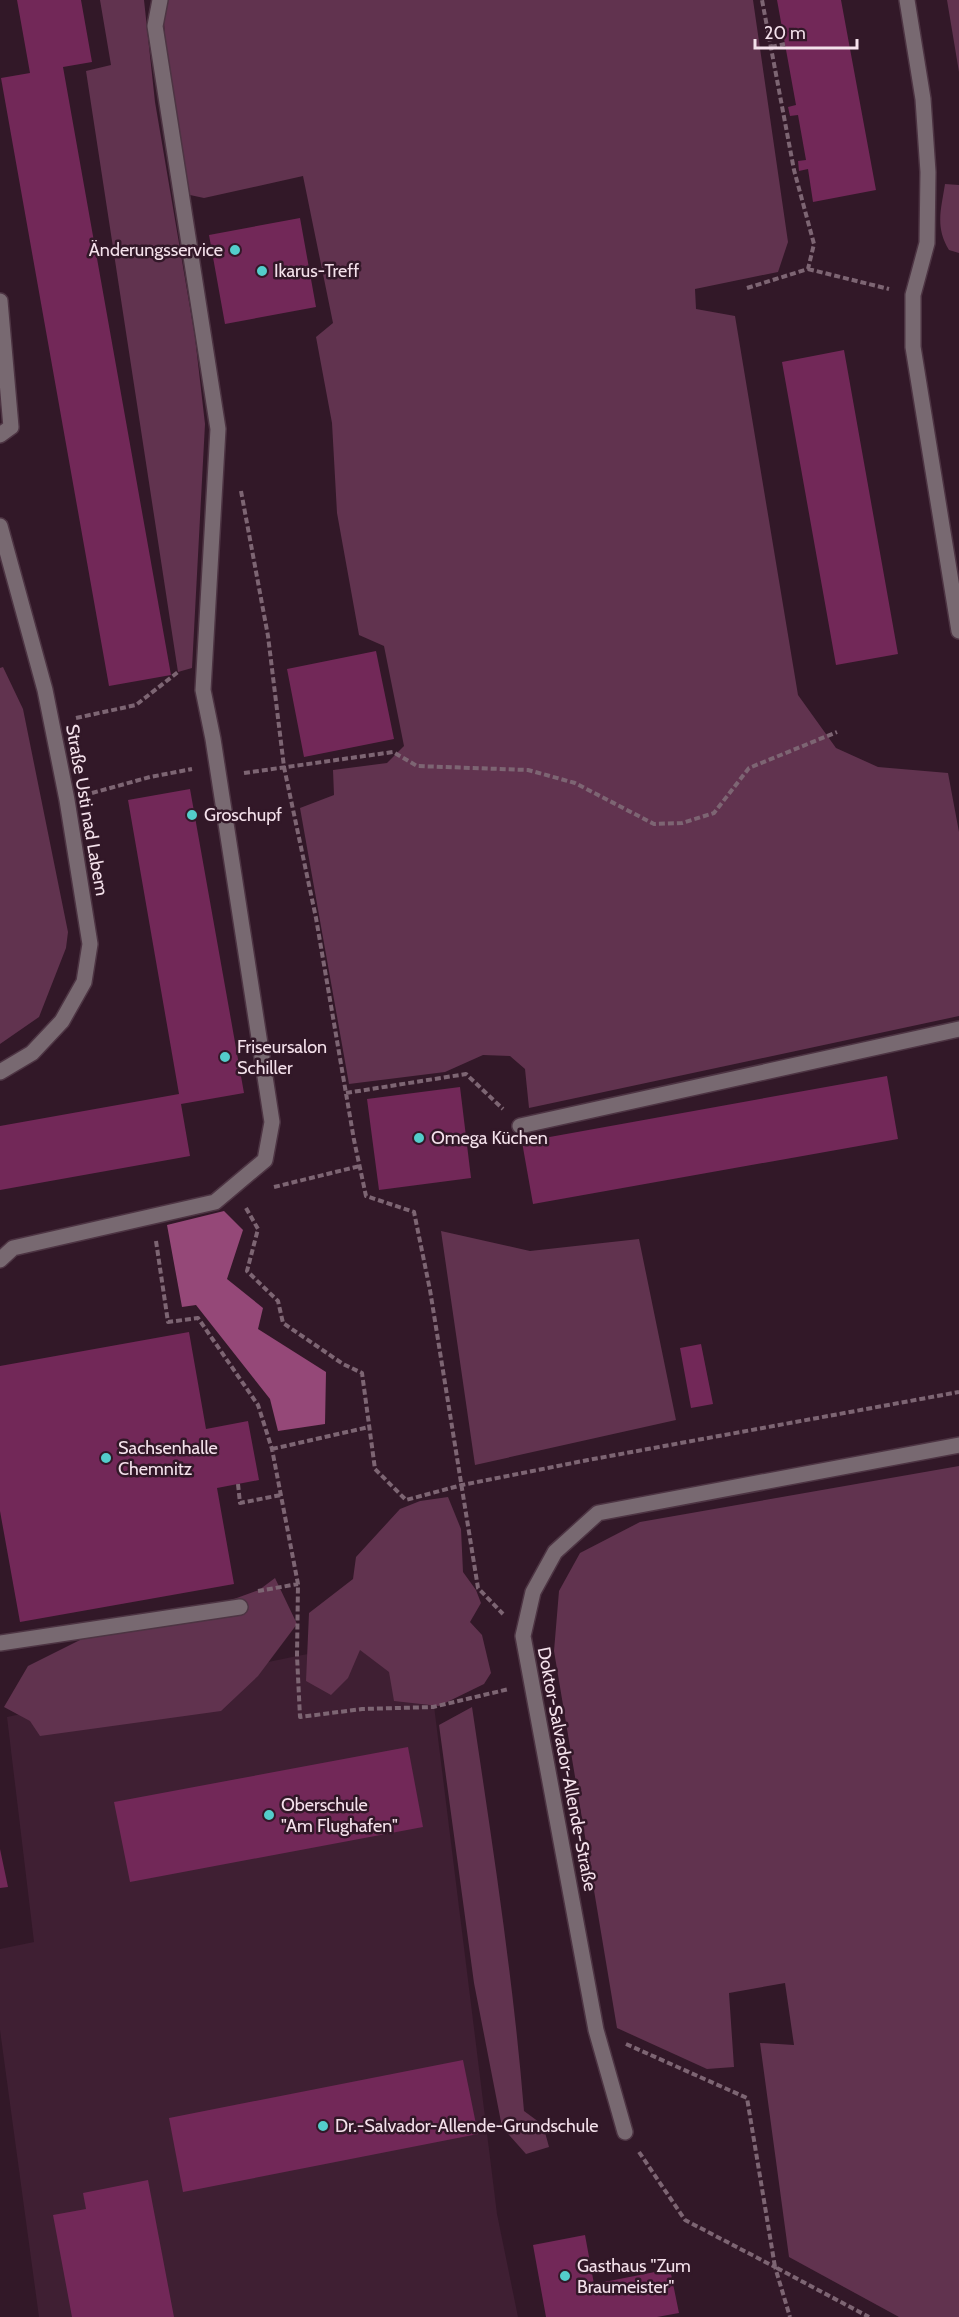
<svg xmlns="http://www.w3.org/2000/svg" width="959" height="2317" font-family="Cabin,sans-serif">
<rect width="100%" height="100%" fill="#321828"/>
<!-- built -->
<path fill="#3f1f33" d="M425 1633 497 2214 518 2317H39L0 2030V1949L34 1942 7 1717 297 1656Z"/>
<!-- green -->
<path fill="#61334f" d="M100 0H144L155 102 195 337 205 424 192 668 178 672 86 71 111 65Z
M167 0H753L788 242 778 272 695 289 696 309 735 316 798 695 836 748 878 767 948 773 959 832V1016L529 1108 525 1069 510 1056 483 1055 445 1072 349 1084 300 808 334 795 333 770 387 763 404 746 384 646 359 635 337 513 332 423 316 337 333 323 303 176 204 198 190 195 167 58 164 24Z
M947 0H959V72Z
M945 184 959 185V253L949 250C935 227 941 210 945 184Z
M3 667 23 709 68 932 66 948 39 1017 0 1044V668Z
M441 1231 530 1251 639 1239 676 1420 475 1465Z
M959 1466V2317H899L789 2257 760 2043 794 2045 785 1983 729 1993 734 2067 707 2069 617 2028 554 1651 559 1591 580 1553 640 1522Z
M448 1497 461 1529 463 1572 476 1590 481 1603 470 1622 482 1635 491 1673 484 1684 439 1706 394 1701 389 1672 360 1650 348 1678 331 1695 306 1681 309 1613 353 1579 356 1557 400 1509 420 1501Z
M275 1578 297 1624 258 1676 221 1711 40 1736 30 1721 4 1707 28 1666 88 1636 234 1599 259 1590Z
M472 1707C492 1842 513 1976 524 2111L543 2125 549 2147 526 2154 502 2127 474 1983 439 1725Z"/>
<!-- water -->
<path fill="#954878" d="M224 1211 243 1230 227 1279 263 1308 258 1329 326 1372 325 1424 278 1431 270 1399 196 1305 182 1307 167 1225Z"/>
<!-- building -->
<path fill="#722858" d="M17 0H81L92 62 63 67 171 675 109 686 1 78 30 73Z
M777 0H841L876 190 813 202 808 169 799 171 798 161 806 160 798 115 790 116 788 107 796 105Z
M300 218 316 307 225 324 209 235Z
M844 350 898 654 836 665 782 362Z
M376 651 394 739 304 757 287 669Z
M190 789 244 1093 181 1104 190 1156 0 1190V1126L179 1094 128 800Z
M887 1076 898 1139 533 1204 522 1142Z
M460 1087 471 1178 379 1190 367 1099Z
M189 1332 206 1429 248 1421 259 1480 217 1488 234 1584 20 1622 0 1511V1366Z
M701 1344 713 1404 691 1408 680 1348Z
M408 1747 423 1827 130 1882 114 1802Z
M0 1849 8 1887 0 1888Z
M463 2060 478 2134 183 2192 169 2118Z
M148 2180 174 2317H72L53 2215 86 2209 83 2193Z
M585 2235 594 2284 670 2269 679 2313 657 2317H546L533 2245Z"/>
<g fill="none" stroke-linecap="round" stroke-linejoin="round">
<!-- minor casing -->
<g stroke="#4d3443" stroke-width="18">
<path id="minor" d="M907 0 923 99 928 172 927 243 913 295V347L959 631
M0 301 11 427 0 435
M0 526 45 690 67 800 90 944 84 982 62 1021 32 1053 0 1072
M520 1126 959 1029
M0 1260 13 1248 215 1202 265 1160 272 1122 213 739 203 690 218 429 155 26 160 0
M0 1643 240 1607
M625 2132 596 2030 523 1636 533 1592 555 1552 598 1513 959 1445"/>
</g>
<!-- path -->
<path stroke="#7d6573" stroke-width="4" stroke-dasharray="6 3" stroke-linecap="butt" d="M771 47 785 44
M808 269 889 289
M747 288 808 269 814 244 794 170 762 0
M241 491 268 636 284 767 316 918 354 1140 366 1196 414 1212 430 1290 478 1588 503 1614
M76 718 136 705 178 672
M244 773 393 752 417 766 528 770 575 783 654 824 682 823 714 813 749 768 837 732
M92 793 150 777 192 769
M346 1093 466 1074 503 1109
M274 1187 360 1166
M246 1208 258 1229 247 1271 278 1301 283 1323 343 1364 362 1373 375 1469 406 1500 462 1485 588 1460 959 1392
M156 1241 168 1322 198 1318 258 1405 272 1449 298 1584 297 1656 300 1717 362 1709 433 1707 509 1689
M272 1449 369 1427
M238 1484 240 1503 281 1495
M258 1591 298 1584
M626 2044 747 2098 775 2267 869 2317
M639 2152 685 2220 775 2267 790 2317"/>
<!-- minor -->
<use href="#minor" stroke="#786971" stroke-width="15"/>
</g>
<!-- markers -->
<g fill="#53cdcb" stroke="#321828" stroke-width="2">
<circle cx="235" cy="250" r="6"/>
<circle cx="262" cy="271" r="6"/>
<circle cx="192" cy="815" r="6"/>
<circle cx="225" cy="1057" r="6"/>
<circle cx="419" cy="1138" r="6"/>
<circle cx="106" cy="1458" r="6"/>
<circle cx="269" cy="1815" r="6"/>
<circle cx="323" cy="2126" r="6"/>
<circle cx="565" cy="2276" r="6"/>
</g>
<g text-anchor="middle" stroke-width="5" stroke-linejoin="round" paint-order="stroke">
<!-- poi labels -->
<g font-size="18" fill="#f4e1eb" stroke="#321828" text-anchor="start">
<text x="223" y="256" text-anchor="end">Änderungsservice</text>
<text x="274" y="277">Ikarus-Treff</text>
<text x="204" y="821">Groschupf</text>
<text x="237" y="1053">Friseursalon<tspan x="237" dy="21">Schiller</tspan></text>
<text x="431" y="1144">Omega Küchen</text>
<text x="118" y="1454">Sachsenhalle<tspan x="118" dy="21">Chemnitz</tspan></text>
<text x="281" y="1811">Oberschule<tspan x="281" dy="21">"Am Flughafen"</tspan></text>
<text x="335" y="2132">Dr.-Salvador-Allende-Grundschule</text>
<text x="577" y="2272">Gasthaus "Zum<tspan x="577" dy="21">Braumeister"</tspan></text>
</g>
<!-- street labels -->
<g font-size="18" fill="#f4e1eb" stroke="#321828">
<text transform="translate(87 810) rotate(80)" y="6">Straße Usti nad Labem</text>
<text transform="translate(567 1769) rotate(79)" y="6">Doktor-Salvador-Allende-Straße</text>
</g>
</g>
<!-- scale -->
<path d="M755 39v9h102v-9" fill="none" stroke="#f4e1eb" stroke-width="3"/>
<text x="764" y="39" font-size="18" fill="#f4e1eb" stroke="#321828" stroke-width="4.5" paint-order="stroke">20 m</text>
</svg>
